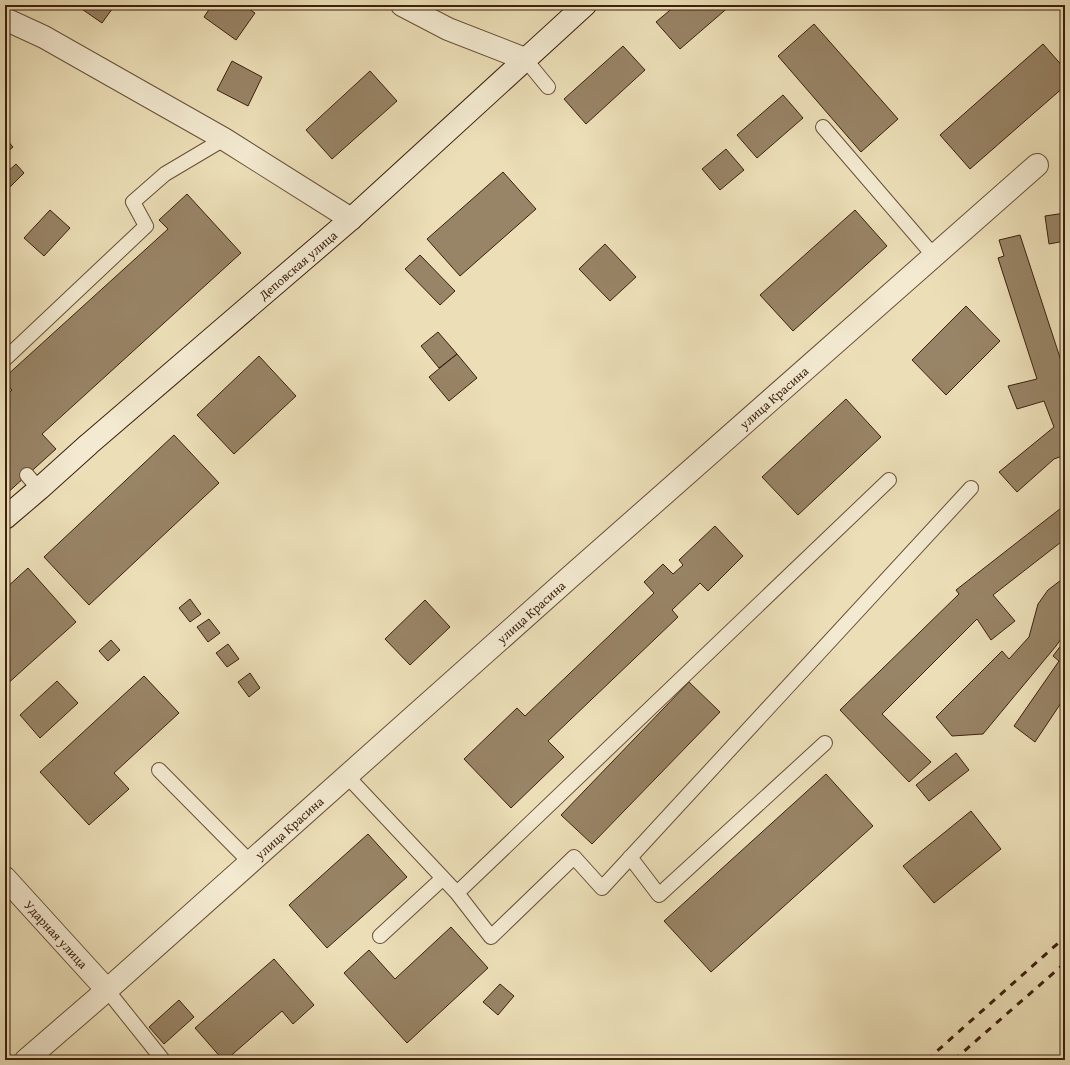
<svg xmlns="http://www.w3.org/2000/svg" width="1070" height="1065" font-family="'Gentium Book Plus',serif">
<rect width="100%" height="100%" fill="#ecdfb8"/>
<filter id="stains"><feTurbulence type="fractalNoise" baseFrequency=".005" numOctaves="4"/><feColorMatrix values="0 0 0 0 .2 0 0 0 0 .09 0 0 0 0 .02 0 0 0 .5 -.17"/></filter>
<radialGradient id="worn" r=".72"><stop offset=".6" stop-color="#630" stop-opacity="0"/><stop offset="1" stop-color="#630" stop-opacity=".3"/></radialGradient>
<!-- building -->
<path fill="#988466" stroke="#3d210d" d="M76 5H115L102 23Z
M212 5H243L255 13 236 40 204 17Z
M676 5H731L680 49 656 22Z
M814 24 898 119 861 152 778 56Z
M1043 44 1065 69V86L970 169 940 135Z
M623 46 645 70 586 124 564 99Z
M232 61 262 77 248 106 217 90Z
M370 71 397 101 332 159 306 130Z
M783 95 803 118 757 158 737 135Z
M5 138 13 147 5 154Z
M726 149 744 170 720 190 702 169Z
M16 164 24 173 5 192V174Z
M503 172 536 209 460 276 427 239Z
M187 194 241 253 42 434 56 449 5 495V397L12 390 5 382V377L168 229 159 220Z
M50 210 70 228 44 256 24 238Z
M855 210 887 246 793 331 760 295Z
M1065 213V241L1049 244 1045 216Z
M1020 235 1065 373V455L1054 459 1017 492 999 472 1054 427 1044 401 1017 409 1008 386 1037 379 998 258 1004 256 999 240Z
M605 244 636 277 610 301 579 269Z
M420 255 455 291 440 305 405 269Z
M966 306 1000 341 946 395 912 360Z
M438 332 457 354 439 368 421 346Z
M457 354 477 378 449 401 429 377Z
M259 356 296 396 234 454 197 415Z
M846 399 881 437 798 515 762 477Z
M174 435 219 483 89 605 44 557Z
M1065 505V539L993 595 1015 621 991 640 977 619 882 714 931 762 909 782 840 710 959 594 956 590Z
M715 526 743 556 708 591 700 583 672 610 678 617 548 741 564 757 511 808 464 759 517 708 525 716 654 593 644 582 663 564 673 574 683 565 679 560Z
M28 568 76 622 5 686V589Z
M1065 577V633L1056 646 983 734 952 736 936 717 1002 651 1009 659 1029 637 1038 604 1048 590Z
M190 599 201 614 190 622 179 608Z
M425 600 450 627 410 665 385 639Z
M209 619 220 633 208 642 197 627Z
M111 640 120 650 108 661 99 651Z
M1065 640V697L1035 742 1014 726 1059 661 1053 656Z
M228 644 239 659 227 667 216 653Z
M250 673 260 688 249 697 238 682Z
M144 676 179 713 114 773 129 789 89 825 40 772Z
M57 681 78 703 40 738 20 715Z
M689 682 720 712 592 844 561 815Z
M956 753 969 770 929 801 916 785Z
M826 774 873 826 711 972 664 921Z
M971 811 1001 849 934 903 903 866Z
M368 834 407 877 327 948 289 905Z
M451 927 488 968 407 1043 344 973 369 950 395 979Z
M274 959 314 1005 293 1024 282 1011 226 1060H223L195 1028Z
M500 984 514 996 498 1015 483 1002Z
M179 1000 194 1017 164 1044 149 1027Z"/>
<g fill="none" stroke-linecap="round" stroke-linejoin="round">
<!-- service casing -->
<g stroke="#695038" stroke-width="16">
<path id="service" d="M525 59 548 87
M823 127 934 256
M5 359 146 226 133 202 165 174 224 139
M27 475 39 489
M159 770 250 862
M347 776 457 893 889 480
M630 857 659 895 825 743
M457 893 491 937 574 857 602 888 971 488
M380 936 443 878
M107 990 163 1060"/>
</g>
<!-- minor casing -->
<g stroke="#695038" stroke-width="24">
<g id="minor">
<path d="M402 5 448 29 525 59"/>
<path d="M5 19 44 37 224 139 351 219"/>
<path id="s1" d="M5 878 107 990"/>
<path id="s2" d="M26 1060 107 990 570 577 1037 165"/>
</g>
</g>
<!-- secondary casing -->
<g stroke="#3d210d" stroke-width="24">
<g id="secondary">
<path id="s3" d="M5 518 39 489 89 444 351 219 585 5"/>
</g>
</g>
<!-- service -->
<use href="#service" stroke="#f3ead1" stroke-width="14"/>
<!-- minor -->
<use href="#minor" stroke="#f3ead1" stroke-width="22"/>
<!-- secondary -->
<use href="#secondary" stroke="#f3ead1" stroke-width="22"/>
<!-- rail -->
<path stroke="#3d210d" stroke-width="3" stroke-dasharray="7 7" stroke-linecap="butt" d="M927 1060 1065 937
M954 1060 1065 963"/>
</g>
<g text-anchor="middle" stroke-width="3" stroke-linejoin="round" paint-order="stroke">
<!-- street labels -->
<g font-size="13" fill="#3d210d" stroke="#f3ead1">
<text dy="5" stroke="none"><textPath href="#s3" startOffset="387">Деповская улица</textPath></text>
<text dy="5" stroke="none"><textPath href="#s2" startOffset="999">улица Красина</textPath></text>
<text dy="5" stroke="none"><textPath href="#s2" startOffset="675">улица Красина</textPath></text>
<text dy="5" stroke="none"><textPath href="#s2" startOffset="351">улица Красина</textPath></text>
<text dy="5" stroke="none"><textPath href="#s1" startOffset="76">Ударная улица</textPath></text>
</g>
</g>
<!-- margin -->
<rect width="1070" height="1065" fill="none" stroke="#ecdfb8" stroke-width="20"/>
<rect x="6" y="6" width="1058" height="1053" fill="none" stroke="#3d210d" stroke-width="2"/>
<rect x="10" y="10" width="1050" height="1045" fill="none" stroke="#3d210d"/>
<rect width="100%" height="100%" filter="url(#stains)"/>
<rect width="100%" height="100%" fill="url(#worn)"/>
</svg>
